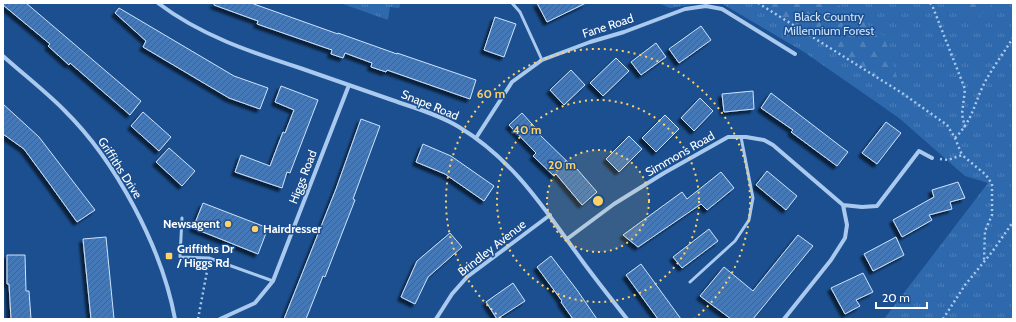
<svg xmlns="http://www.w3.org/2000/svg" width="1016" height="322" font-family="Cabin,sans-serif">
<defs>
<pattern id="grass-tufts" width="24" height="20" patternUnits="userSpaceOnUse"><rect width="24" height="20" fill="#2e69ad"/><path d="M3 7l-1-3M5 7V3M7 7l1-3M15 17l-1-3M17 17v-4M19 17l1-3" fill="none" stroke="#4d80b9"/></pattern>
<pattern id="forest-firs" width="22" height="20" patternUnits="userSpaceOnUse"><rect width="22" height="20" fill="#2e69ad"/><path d="M5 1l3.5 6h-7zM16 11l3.5 6h-7z" fill="#4d80b9"/></pattern>
<pattern id="building-hatch" width="6" height="6" patternUnits="userSpaceOnUse"><rect width="6" height="6" fill="#4478b7"/><path d="M-1 1l2-2M0 6l6-6M5 7l2-2" fill="none" stroke="#486282"/></pattern>
<filter id="shadow"><feDropShadow dx="-3.5" dy="3.5" stdDeviation="1" flood-color="#0009"/></filter>
</defs>
<rect width="100%" height="100%" fill="#1b4f8f"/>
<!-- grass -->
<path fill="url(#grass-tufts)" d="M340 3H401L399 8 390 7 388 20Z
M658 3H701L670 8Z
M721 3H1013V319H884L988 183 965 176 899 118 804 52Z"/>
<!-- forest -->
<path fill="url(#forest-firs)" d="M758 3H835L884 36 902 93Z
M959 3H994L973 21Z"/>
<!-- building -->
<path fill="url(#building-hatch)" stroke="#cfe3fa" filter="url(#shadow)" d="M3 3H26L141 101 130 115 70 63 69 65 48 46 50 44 3 5Z
M214 3H251L338 34V33L397 54V53L476 80 470 99 387 70 386 72 371 67 372 63 345 53 343 58 331 54 332 50 257 24 258 21 214 5Z
M537 3H586L547 22Z
M119 8 234 76 268 88 260 109 229 98 143 47 146 41 115 13Z
M495 17 516 24 504 57 484 50Z
M701 26 711 40 679 63 669 49Z
M656 43 666 57 641 75 631 62Z
M616 58 629 71 603 96 590 83Z
M571 70 585 85 564 105 550 90Z
M281 86 318 100 290 173 287 172 282 188 235 172 241 155 270 166 283 132 285 133 294 110 275 102Z
M753 91 754 109 724 112 722 94Z
M771 93 848 152 837 166 791 132 793 130 761 108Z
M700 98 713 111 694 131 681 118Z
M3 104 39 137 95 210 77 222 49 183 24 149 3 134Z
M143 112 171 137 159 151 131 126Z
M522 113 541 134 540 135 576 170 577 169 597 192 582 205 556 174 554 176 533 156 536 153 509 125Z
M665 115 679 129 656 152 642 138Z
M361 119 380 126 353 199 355 200 325 277 323 276 306 319H284L336 189Z
M886 122 901 133 877 164 862 153Z
M629 136 642 149 619 172 606 159Z
M423 144 451 156 494 186 484 201 445 174 416 162Z
M169 148 195 171 182 186 156 162Z
M767 171 797 196 786 210 756 185Z
M721 172 734 188 707 210 701 204 638 247 623 235 682 192 687 199Z
M958 182 965 198 950 202 952 209 929 215 932 220 902 237 893 220 934 197 932 190Z
M203 203 268 228 258 254 193 228Z
M709 229 718 241 682 268 673 257Z
M450 233 462 247 428 277 415 304 401 297 417 261Z
M798 235 813 246 753 319H731L700 296 724 267 753 291Z
M106 237 114 319H91L83 239Z
M896 237 904 255 873 271 864 254Z
M7 255H25L26 291H29L31 319H11L9 284H7Z
M551 256 577 290 597 319H573L561 302 562 301 537 267Z
M641 264 681 319H658L626 275Z
M863 273 873 292 856 300 860 306 845 314 831 288Z
M513 283 525 301 497 319 486 302Z"/>
<g fill="none" stroke-linecap="round" stroke-linejoin="round">
<!-- path -->
<path stroke="#a9c9ee" stroke-width="2.5" stroke-dasharray="2 3" stroke-linecap="butt" d="M758 3 902 93 947 125 955 138 962 155
M930 3 932 5 965 89 962 114 965 128
M955 138C974 119 974 102 986 80 994 66 1004 52 1013 38
M940 159 948 160 962 155 986 175 992 184V215L985 231 984 261
M198 319 208 266
M943 319 965 285 992 252 1013 222"/>
<!-- service -->
<path stroke="#a9c9ee" stroke-width="3" d="M512 3 520 12 542 60
M182 218 180 257 209 258 273 281
M690 282 735 241 749 220 753 198 741 137"/>
<!-- minor -->
<path stroke="#a9c9ee" stroke-width="4" d="M158 3C200 35 250 52 300 68 331 79 361 89 392 100 414 108 438 114 459 127 515 161 545 210 583 262 597 281 612 300 627 319
M3 56C23 74 45 91 64 110 116 161 162 248 175 319
M476 138 512 82 542 60 590 42 624 32 685 9 706 6 722 9 795 54
M843 205 862 207 877 206 919 151 932 158
M567 239 614 204 664 173 728 137H746L764 140 773 145 843 205 847 225 845 238 831 260 784 319
M220 319 255 303 273 281 349 85
M436 319 452 294 467 277 550 215"/>
</g>
<!-- distance rings -->
<circle cx="598" cy="201" r="51" fill="#ffd166" fill-opacity=".12"/>
<g fill="none" stroke="#ffd166" stroke-width="2" stroke-dasharray="2 4">
<circle cx="598" cy="201" r="51"/>
<circle cx="598" cy="201" r="101"/>
<path d="M501 318A152 152 0 1 1 695 318"/>
</g>
<!-- markers -->
<g fill="#ffd166" stroke="#1b4f8f" stroke-width="1.5">
<circle cx="228" cy="224" r="4"/>
<circle cx="255" cy="229" r="4"/>
<rect x="165" y="252" width="8" height="8" rx="2"/>
</g>
<g text-anchor="middle" stroke-width="3" stroke-linejoin="round" paint-order="stroke">
<!-- park labels -->
<g font-size="12" fill="#cfe3fa" stroke="#1b4f8f">
<text x="829" y="21">Black Country<tspan x="829" dy="14">Millennium Forest</tspan></text>
</g>
<!-- street labels -->
<g font-size="12" fill="#fff" stroke="#1b4f8f">
<text transform="translate(608 26) rotate(-18)" y="4">Fane Road</text>
<text transform="translate(430 105) rotate(22)" y="4">Snape Road</text>
<text transform="translate(680 154) rotate(-30)" y="4">Simmons Road</text>
<text transform="translate(120 168) rotate(57)" y="4">Griffiths Drive</text>
<text transform="translate(303 177) rotate(-69)" y="4">Higgs Road</text>
<text transform="translate(492 248) rotate(-38)" y="4">Brindley Avenue</text>
</g>
<!-- poi labels -->
<g font-size="12" font-weight="bold" fill="#fff" stroke="#1b4f8f" text-anchor="start">
<text x="220" y="228" text-anchor="end">Newsagent</text>
<text x="263" y="233">Hairdresser</text>
<text x="177" y="253">Griffiths Dr<tspan x="177" dy="14">/ Higgs Rd</tspan></text>
</g>
</g>
<circle cx="598" cy="201" r="6" fill="#ffd166" stroke="#1b4f8f" stroke-width="2"/>
<g font-size="12" text-anchor="middle" font-weight="bold" fill="#ffd166" stroke="#1b4f8f" stroke-width="3" stroke-linejoin="round" paint-order="stroke">
<text x="491" y="98">60 m</text>
<text x="527" y="134">40 m</text>
<text x="562" y="169">20 m</text>
</g>
<!-- border -->
<rect width="1016" height="322" fill="none" stroke="#ffffff" stroke-width="8"/>
<!-- scale -->
<path d="M876 302v6h51v-6" fill="none" stroke="#ffffff" stroke-width="2"/>
<text x="882" y="302" font-size="12" fill="#ffffff" stroke="#1b4f8f" stroke-width="3" paint-order="stroke">20 m</text>
</svg>
